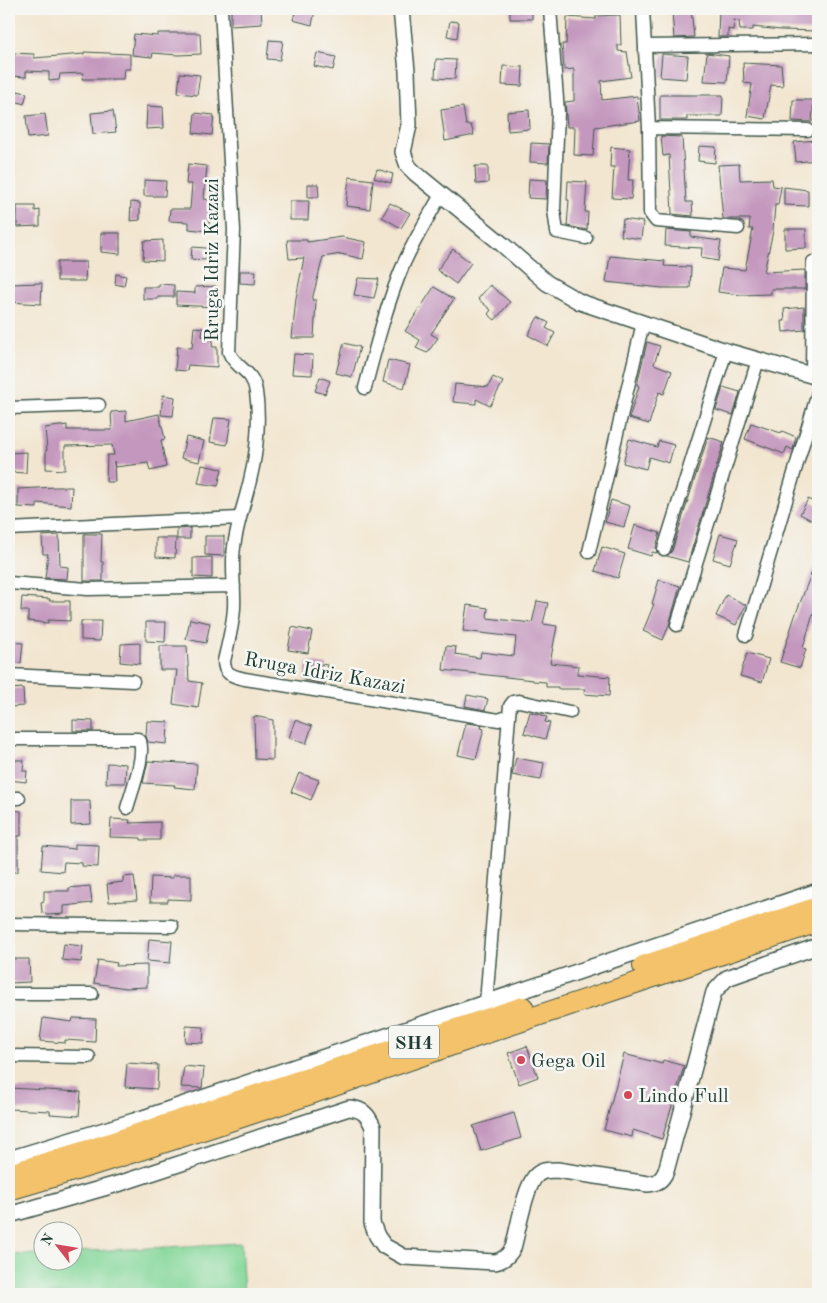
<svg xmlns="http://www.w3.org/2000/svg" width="827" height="1303" font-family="'Old Standard TT',serif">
<rect width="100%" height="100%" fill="#f6f6f2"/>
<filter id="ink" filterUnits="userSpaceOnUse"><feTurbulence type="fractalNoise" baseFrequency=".02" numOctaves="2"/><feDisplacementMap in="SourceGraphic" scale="10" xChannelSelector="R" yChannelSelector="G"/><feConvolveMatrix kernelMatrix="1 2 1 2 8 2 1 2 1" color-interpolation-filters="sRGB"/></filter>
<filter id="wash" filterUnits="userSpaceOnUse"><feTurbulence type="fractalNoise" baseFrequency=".0096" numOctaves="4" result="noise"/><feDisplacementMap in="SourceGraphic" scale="20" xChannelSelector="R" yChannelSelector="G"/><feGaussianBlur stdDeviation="1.12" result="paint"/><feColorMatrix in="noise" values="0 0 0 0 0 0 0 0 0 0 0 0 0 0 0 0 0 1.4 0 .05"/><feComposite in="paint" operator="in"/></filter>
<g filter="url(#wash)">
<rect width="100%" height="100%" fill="#f2e6d0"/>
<!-- green -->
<path fill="#84d79a" stroke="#528a67" d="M241 1243 244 1294H9V1255L42 1254V1260H72L73 1252Z"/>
<g id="blocks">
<!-- building -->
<path fill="#c498be" d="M231 9H261L262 24 231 26Z
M296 9 315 11 312 25 293 20Z
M510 9H532V19H510Z
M719 9 818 10V31L781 30 753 27V30H740L739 21 734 20 733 30 728 29V37H718Z
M691 10 694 37 674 38 672 12Z
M620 15 621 45H618V51L627 52 631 77 601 81 602 100 637 96 640 121 595 127 593 156 574 155 575 127H567L565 102 574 101V69L564 70 562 44H566L567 17 596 19V16Z
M450 21 459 22 457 38 447 36Z
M158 33H200L201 54 178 55 153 53 152 57 132 55 134 34 158 36Z
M269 40 283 41 280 60 267 59Z
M84 52 130 54V69H124L123 79H82L83 73 60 74 59 80 49 81V72L26 71V77L11 76 12 53 34 54V58L84 54Z
M317 53 336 57 333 70 314 66Z
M707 53 729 56 727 82 704 81Z
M662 54 688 56 686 79 660 77Z
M436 59 456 60 455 79 435 78Z
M743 63 781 65 783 86 771 85 765 119 747 116 752 84 744 83Z
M503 66 523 67 522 86 502 85Z
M180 73 200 75 197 95 178 93Z
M17 91 27 93 24 104 15 101Z
M660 95H723L722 116H687V120H660Z
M793 100H814L812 122 792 121Z
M147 106 163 107 164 128 146 129Z
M463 107 466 125H471L474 135 445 141 441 110Z
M529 110 530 129 508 131 507 112Z
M113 111 116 132 93 134 91 113Z
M195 113 214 115 212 135 193 133Z
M45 114 48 136 28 138 26 116Z
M661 136 682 137 686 202H692L693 216 672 214 669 155 663 156Z
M816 140 818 160 796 162 794 142Z
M531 143 549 144 548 163 530 162Z
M699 146 716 147 715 163 698 161Z
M611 147 630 149 628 180H633L631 199 612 198 614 167H610Z
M188 164 207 166 204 199 212 200 208 231 189 229V222L169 221 170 209H190L192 184H186Z
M739 164 740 180 772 179 773 186 781 187 778 205H775L773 231 764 272 805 270V289H771V294L741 295 718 292 722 268 745 270 753 229H749L750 219H723L718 165Z
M475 166H488V183L476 184Z
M377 169 393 174 391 183 374 178Z
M349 177 373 180 370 209 346 206Z
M529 179 547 180 546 199 528 198Z
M144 180 166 181 165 196H144Z
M568 181 587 182 585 212H588L587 230 567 226 569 200H567Z
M308 184H318L319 197H308Z
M784 187 808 190V206L784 205Z
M290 201H309L308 220H290Z
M131 202 140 203V220L130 221Z
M390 203 410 213 401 228 382 217Z
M17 206H35V211L40 210V226L17 227Z
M623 219 643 222 641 239 621 236Z
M785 229H806V248L785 249Z
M666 230 691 232V237L721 241 718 261 701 258 702 248 665 246Z
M101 233H120V254L101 252Z
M342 237 366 242 363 259 341 254 323 257 312 300H316L314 338H292L296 298 304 258 289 259 287 240H307V242Z
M163 240V261L143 260 144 241Z
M192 247 206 248V260L191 259Z
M453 249 471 263 456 284 437 270Z
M610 256 665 261 664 266 691 267 690 288H662L606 282Z
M57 262H86L85 281H57Z
M240 271H256L255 284 240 283Z
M116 274 126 276 124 286 115 284Z
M358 278 379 279 374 298 354 295Z
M42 283 41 304 9 302V284Z
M159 284 174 285V297H158V299H143V287H159Z
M490 285 510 302 495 320 488 314 491 310 478 299Z
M216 286V307L176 305V292L195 293V287Z
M434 287 454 299 431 334 438 338 427 353 416 348 420 340 405 331Z
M804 307V330L783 332 782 321H785L784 309Z
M538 317 549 323 546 328 555 333 548 346 528 335Z
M194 327 203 328 202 336 213 339 212 347H217V367L188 365 187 371 175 370 177 347 192 348Z
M647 342 660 346 654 364 672 371 664 394 659 392 649 424 629 418 639 386 637 385Z
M344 343 360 347 352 377 336 373Z
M294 354 313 355 312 375 292 374Z
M388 360 410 365 404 388 383 382Z
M320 377 330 381 325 394 315 391Z
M493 377 503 382 490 406 476 399V404L453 402 455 384 488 387Z
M723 387 740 392 733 415 716 410Z
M163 395 175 397 173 416 161 415Z
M126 411V421L159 414 165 439 161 440 166 467 150 471 148 463 115 467 114 461 115 482H106L107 455H114L112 445 65 446V470L46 469V450H47L45 428 67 425V430H112L111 412Z
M214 418 231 419 227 445 210 442Z
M751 423 781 433 782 431 796 437 793 450 787 447 784 454 745 439Z
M186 437 204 441 199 462 181 458Z
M708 437 724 442 688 562 667 556 672 551Z
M629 439 657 447 659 441 674 445 669 463 649 457 646 469 623 463Z
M27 452 26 473 9 472V453Z
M202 465 222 469 218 486 198 483Z
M56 487H72L71 506 37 503V508L18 507V489Z
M808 499 818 505V513L813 521 800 514Z
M611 500 630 506 624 527 605 522Z
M635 525 660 533 656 547 657 553 652 552 651 556 628 549Z
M190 528V539H177V529Z
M84 534H102L101 562H103V581H84Z
M720 534 738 539 730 564 713 559Z
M59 535 60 566 68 567 67 579 45 578 48 554H43L42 536Z
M205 536H224V556L205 555Z
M156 538H176L175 558 156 557Z
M602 547 625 554 618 578 595 571Z
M818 556V604L813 614 803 648 806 649 800 668 780 662 795 616Z
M212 557V578L193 577V558Z
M659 580 680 586 669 625 663 640 643 631 654 604H652Z
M726 595 746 605 736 625 716 616Z
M22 597 50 599 49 601H70V621L48 620V623L28 621V611H21Z
M537 601 548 603 543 624 557 626 550 663 579 666 577 674 610 677 609 696 584 694 585 689H558V687H546V682L533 681V680L443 670 446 646 456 647 455 654 480 658 481 652 514 656 516 637 463 631 467 605 488 608 487 618 532 623Z
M190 619 210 623 206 643 186 639Z
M81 621H101L100 641 81 640Z
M146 622H166L165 642 146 641Z
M292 627 312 631 308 653 288 650Z
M9 642 23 643 21 663 9 662Z
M140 643V664L120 662 121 644Z
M160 646H187L189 681 202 683 198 708 173 704 177 670H160Z
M747 653 769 659 762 682 740 676Z
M307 662 327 665 325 684 304 680Z
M23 688 24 706 9 707V689Z
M467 695 488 699 485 710 465 706Z
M530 712 543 715V716L547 717 545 722 550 723 545 739 524 733Z
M254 716 273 720V760L255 759Z
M73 720 93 721V731H73Z
M295 720 312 726 306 744 289 738Z
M147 721 168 722 167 744 148 742 146 736Z
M466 723 482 725 481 728 484 729 476 759 458 755Z
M516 758 544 763 541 780 512 775Z
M15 760H24L23 771H27L26 782 9 780V761L15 762Z
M148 761 197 764 195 789 174 787 175 785 143 783Z
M107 763 126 764 125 783H106Z
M299 773 319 780 311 800 291 792Z
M71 801H90L91 824 71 825Z
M9 810 21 811V836H18V872H9Z
M111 819 130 820 129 823 160 822V840H141V838L110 837Z
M75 844 99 845 98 867 82 866V863L64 862 63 872 41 870 43 846 75 849Z
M173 875H191V900L168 899V902H150L151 877 173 878Z
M134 876 137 900 109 902 107 884 123 882V877Z
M90 886 92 903 64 906V914L47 915 42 912 41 902 44 901V891H69V888Z
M149 939 172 941 170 963 147 961Z
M64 944 83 946 81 962 62 960Z
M9 959H29L30 982 9 983Z
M98 960 117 963 116 966 147 965V987L126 988 94 983Z
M43 1018 72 1022 73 1018 96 1019 95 1042 65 1040V1043L40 1041Z
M186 1026 204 1027 203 1043 185 1042Z
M527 1046 538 1077 519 1084 508 1053Z
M624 1054 662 1064 663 1060 684 1066 662 1139 633 1130 632 1137 604 1130Z
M127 1063 158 1065 157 1089 125 1087Z
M184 1066 204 1068 202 1088 181 1087Z
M10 1088 81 1092 79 1116 50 1114V1111L9 1109Z
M514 1113 521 1138 481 1151 473 1126Z"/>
</g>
</g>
<g filter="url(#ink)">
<use href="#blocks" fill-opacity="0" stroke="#3f564b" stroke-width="1"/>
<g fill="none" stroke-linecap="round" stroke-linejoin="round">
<!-- minor casing -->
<g stroke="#3f564b" stroke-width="15">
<path id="minor" d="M221 9 234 230 229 352C236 370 253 369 256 392 260 417 257 451 251 476 246 500 237 522 234 547 231 567 235 587 234 608 233 625 228 644 224 661 224 675 233 676 245 679L499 720 509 716 486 1003
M550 9 558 112 554 210 557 232 586 238
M643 9 649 128 650 213 656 221 738 228
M645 46 818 44
M649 128 808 130
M812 375 813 262
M365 388C376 346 387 303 404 263 415 239 428 217 441 195
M9 408 99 405
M9 529 239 518
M664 549 726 351
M589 552 643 323
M9 583 88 589 234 586
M677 625 758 360
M746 635 818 393
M9 675 133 681
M509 716 510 706 513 702 519 701 570 712
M9 739H138L140 741C145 758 132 790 127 808
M9 798H19
M9 924 172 926
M9 994H92
M9 1056 89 1057"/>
</g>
<!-- tertiary casing -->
<g stroke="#3f564b" stroke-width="18">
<path id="tertiary" d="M401 9 407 71 409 125 403 152 408 166 415 173 502 244 533 271 547 283 580 302 726 351 818 377
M9 1159 134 1121 818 891
M9 1215 121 1183 349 1108C363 1109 368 1115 373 1127L372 1223 377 1236 384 1246 404 1257 495 1262C504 1260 508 1256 513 1248 518 1231 525 1183 538 1174 543 1170 551 1170 557 1170L648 1184C658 1183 662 1180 666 1171L714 992 727 978 818 946"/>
</g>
<!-- trunk casing -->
<g stroke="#3f564b" stroke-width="22">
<path id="trunk" d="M643 966 818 907
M9 1174 95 1148 523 1007
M9 1190C175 1142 338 1085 501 1028 607 992 713 958 818 922"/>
</g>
<!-- minor -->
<use href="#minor" stroke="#fff" stroke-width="12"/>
<!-- tertiary -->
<use href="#tertiary" stroke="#fff" stroke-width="15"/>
<!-- trunk -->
<use href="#trunk" stroke="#f3c26a" stroke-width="20"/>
</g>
</g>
<!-- markers -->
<g fill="#d1495b" stroke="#f6f6f2" stroke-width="2">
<circle cx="521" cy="1060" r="5"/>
<circle cx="628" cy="1095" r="5"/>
</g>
<g text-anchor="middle" stroke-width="5" stroke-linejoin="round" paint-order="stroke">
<!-- shield labels -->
<rect fill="#f6f6f2" stroke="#60746d" stroke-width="1" x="389" y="1025.5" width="50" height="33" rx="4"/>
<g font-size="19" font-weight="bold" fill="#1f3d34">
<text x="414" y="1049">SH4</text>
</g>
<!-- street labels -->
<g font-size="20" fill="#1f3d34" stroke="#f6f6f2">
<text transform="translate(211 260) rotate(-90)" y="7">Rruga Idriz Kazazi</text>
<text transform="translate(325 672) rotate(10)" y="7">Rruga Idriz Kazazi</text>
</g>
<!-- poi labels -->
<g font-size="20" fill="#1f3d34" stroke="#f6f6f2" text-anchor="start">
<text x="531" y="1067">Gega Oil</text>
<text x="638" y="1102">Lindo Full</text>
</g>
</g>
<!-- margin -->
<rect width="827" height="1303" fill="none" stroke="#f6f6f2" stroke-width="30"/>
<!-- north arrow -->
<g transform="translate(58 1246) rotate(301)"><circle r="24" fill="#f6f6f2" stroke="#a0aca6"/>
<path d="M0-4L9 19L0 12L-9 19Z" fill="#d1495b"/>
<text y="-8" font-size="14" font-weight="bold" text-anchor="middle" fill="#1f3d34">N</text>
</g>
</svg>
